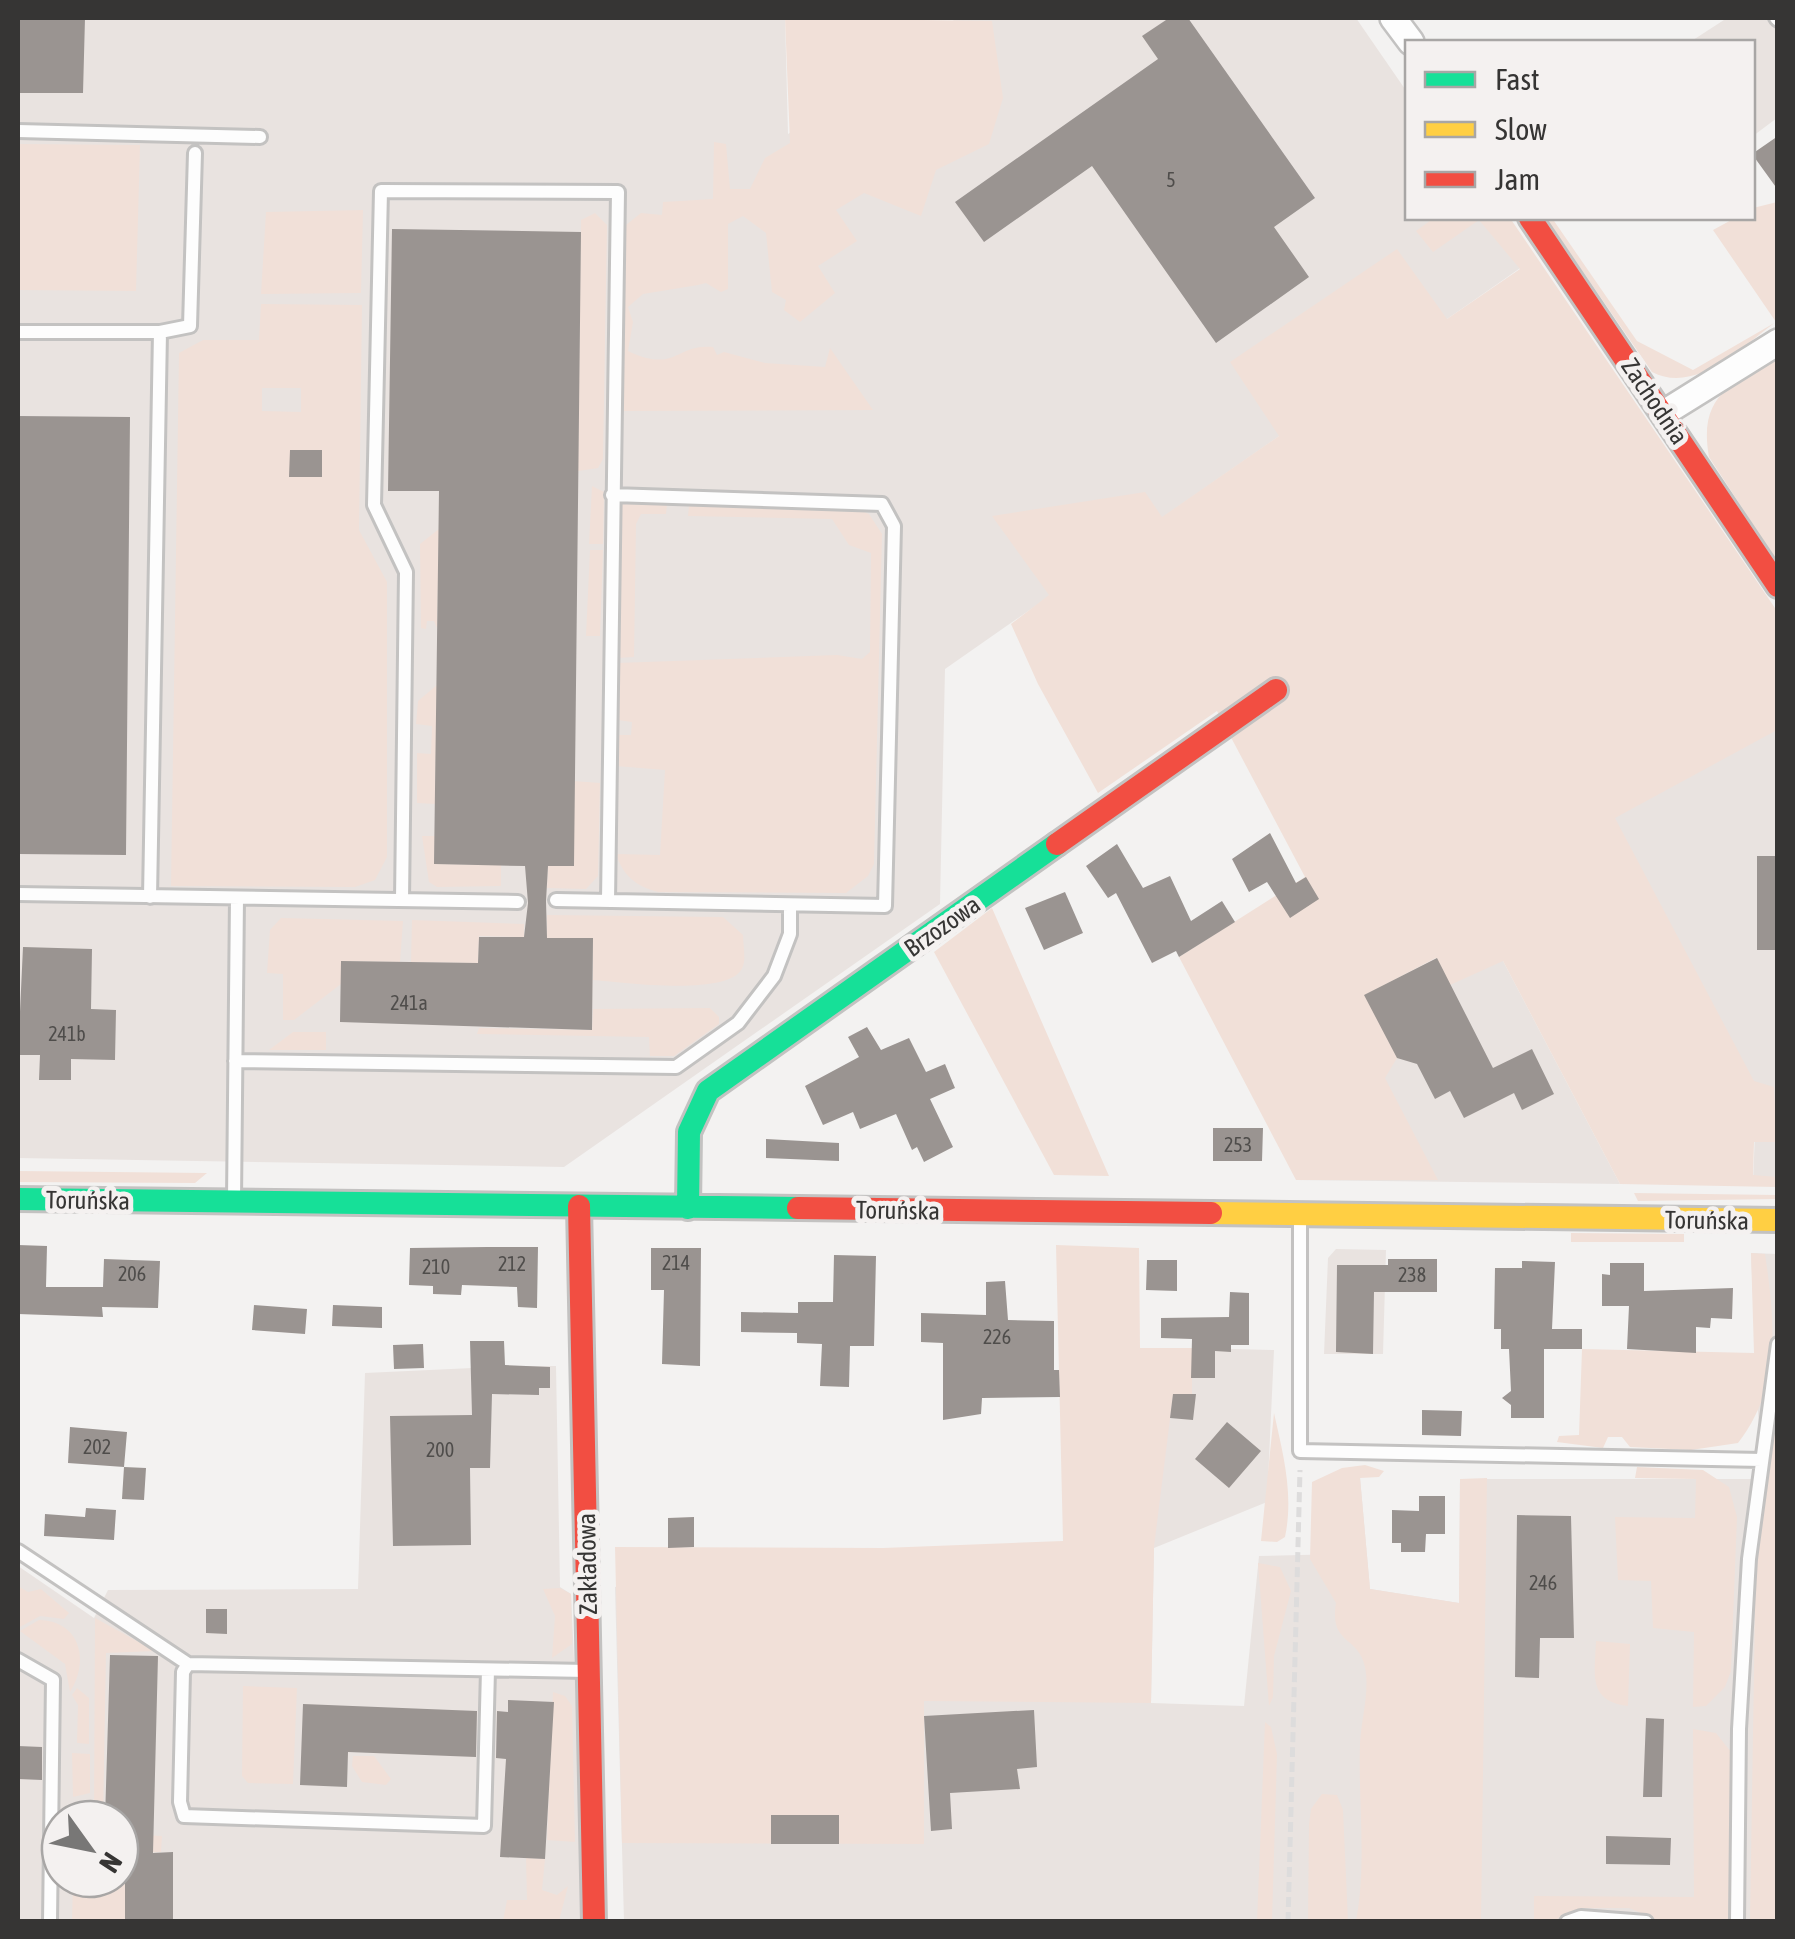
<svg xmlns="http://www.w3.org/2000/svg" width="1795" height="1939" font-family="'Asap Condensed',sans-serif">
<rect width="100%" height="100%" fill="#f3f2f1"/>
<!-- built -->
<path fill="#e9e3e0" fill-rule="evenodd" d="M18 18H785L788 134 957 18H1356L1407 92 1408 218H1494L1526 264 945 669 940 904 564 1167 18 1158Z
M1727 18H1777V118L1753 136 1752 42H1690Z
M1777 638V1184H1753L1756 1106 1512 640Z
M1437 958 1503 961 1620 1184 1296 1180 1364 995Z
M1336 1249 1386 1250 1383 1354H1324L1328 1258Z
M1751 1253 1777 1254V1921H624L615 1587 811 1594 814 1549 883 1548 884 1597 1061 1591 1170 1418 1173 1394H1192V1348L1274 1350 1267 1502 1154 1548 1151 1703 1244 1706 1259 1556 1342 1554 1360 1477 1370 1589 1459 1603 1460 1479H1761Z
M517 1366H556L560 1587 571 1594 586 1921H18V1566L94 1618 108 1590 358 1589 365 1373ZM60 1819H120V1879H60Z"/>
<!-- green -->
<path fill="#f1e0d8" fill-rule="evenodd" d="M785 18 992 21 1003 98 989 144 936 170 921 216 864 193 836 210 857 241 818 266 835 293 800 322 784 310 786 300 772 292 766 233 743 216 728 224V289L721 292 706 283 698 285 643 294 628 307 633 322 628 351C676 374 676 343 713 347L717 355 724 352 765 363 825 367 830 348 873 410 620 411 626 225 641 213 662 215 663 202 713 199 714 142 726 144 730 189H750L765 158 790 143Z
M18 144 140 145 136 291 18 290Z
M1777 202V321C1743 346 1696 395 1652 372L1546 218H1552L1637 341 1693 370 1776 322 1713 230 1735 218H1752L1753 208Z
M363 210 361 293 261 294 266 212Z
M595 213 607 225 603 459 598 468 578 471 581 220Z
M1434 218H1510L1777 611V730L1615 818 1754 1081 1774 1087 1777 1142H1754L1753 1175 1777 1177V1187L1620 1184 1503 961 1450 985 1436 958 1365 995 1397 1058 1385 1078 1438 1180H1296L1179 957 1305 877 1217 711 1098 793 1038 684 1011 624 1049 595 992 516 1145 492 1162 517 1279 436 1230 362 1397 249 1447 319 1520 269 1479 220 1433 252 1416 231Z
M261 304 362 305 359 530 387 582V857L375 880 355 887 171 886 179 353 203 340H259ZM262 388H301V412L262 411Z
M1777 356V561L1709 457C1698 395 1731 385 1777 356Z
M592 486 604 492 603 544H589Z
M620 497 667 505 666 514H641L636 524 634 657 618 658Z
M677 503 856 508 869 514 882 534 874 864 868 876 846 893 658 892C635 886 623 875 616 854L660 855 665 770 616 766 617 735H631L632 722 618 720 617 663 837 655 862 659 870 652 871 553 849 545 832 519 688 516 689 506Z
M439 529 437 628 434 621H427L426 629 421 628 420 544Z
M590 550H603L600 636H586Z
M437 685 435 804 417 803V753L431 754 432 726 416 724 418 701Z
M573 781 600 783 598 876 586 889 547 888 548 866H574Z
M422 836H435L434 864 501 865V886L437 887 429 882Z
M992 908 1109 1176 1054 1175 934 952Z
M547 915 723 917 743 935C743 944 746 958 743 966 734 998 621 982 593 980V939L547 938Z
M281 918 403 921 400 962 342 961 341 984 294 1020H283V974L267 973 270 930Z
M412 920 524 924V937L479 936 478 963 411 962Z
M710 1008 719 1017V1024L674 1056H650L649 1037 477 1034 479 1028 592 1030 593 1009Z
M293 1032H326V1050H269Z
M18 1171 207 1173 195 1183 18 1182Z
M1634 1193 1777 1195 1778 1199 1638 1201Z
M1571 1233 1684 1234V1242H1571Z
M1056 1245 1139 1248 1140 1348H1192V1394L1173 1395 1154 1547 1151 1703 924 1701V1844L622 1843 615 1547 883 1548 1063 1541Z
M1751 1253 1765 1254C1775 1321 1782 1387 1738 1443L1691 1450 1630 1447 1622 1437H1608L1603 1448 1557 1442 1559 1436 1579 1435 1582 1349 1754 1353Z
M1274 1413C1283 1454 1294 1494 1285 1537L1277 1542 1261 1541Z
M1777 1413V1921L1750 1922 1756 1545Z
M1365 1465 1384 1471 1379 1477 1360 1478 1370 1589 1459 1603 1460 1479 1487 1478 1481 1921H1356C1367 1864 1358 1802 1360 1744 1361 1720 1370 1691 1365 1667 1358 1635 1329 1645 1336 1603L1310 1559 1312 1482 1342 1468Z
M1637 1467 1703 1470 1729 1487 1737 1517 1731 1671 1725 1687 1706 1706 1693 1707 1694 1632 1653 1628 1651 1581 1618 1580 1615 1517 1695 1518 1696 1479 1635 1478Z
M1258 1563 1280 1567 1291 1591 1274 1656 1273 1697 1269 1706Z
M18 1586 28 1592 41 1589 69 1613 64 1619 40 1616 18 1628Z
M560 1588 571 1594 572 1644 552 1658 555 1616 543 1589Z
M95 1618 155 1651 106 1653 103 1819H94Z
M39 1620C80 1621 90 1660 70 1692L65 1664 20 1631Z
M1596 1641 1630 1644 1628 1706C1587 1701 1595 1674 1596 1641Z
M243 1686 297 1688 293 1784 248 1783 242 1776Z
M77 1688 89 1698V1744L77 1743 78 1705 72 1695Z
M553 1692 565 1696 572 1706 575 1842 547 1840Z
M1265 1722 1271 1727 1277 1754 1272 1921 1257 1922Z
M1693 1729 1716 1733 1731 1752 1730 1921H1660L1629 1908H1581L1553 1921H1534V1896L1694 1897Z
M72 1753 90 1754V1793L73 1797Z
M353 1756H374L391 1779 386 1785 362 1782 352 1766Z
M1322 1794 1337 1795 1343 1810 1348 1921H1308L1309 1824 1311 1809Z
M120 1834 162 1836 161 1852 125 1853V1921L72 1922 73 1879H120Z
M526 1858 545 1859 542 1890 557 1895 568 1886 559 1921H503L507 1900H527Z"/>
<!-- building -->
<path fill="#9a9491" d="M18 18H85L83 93H18Z
M1169 18H1188L1315 198 1274 227 1309 277 1216 343 1092 166 984 242 955 202 1158 59 1142 36Z
M1778 136V190L1752 154Z
M392 229 581 232 574 866H548L546 901 547 938H593L592 1030 340 1022 341 961 478 963 479 937H524L528 903 525 866 434 864 439 491H388Z
M18 416 130 417 126 855 18 854Z
M290 450H322V477H289Z
M1270 833 1296 883 1306 877 1319 899 1290 918 1267 882 1249 892 1232 859Z
M1117 844 1143 888 1170 876 1191 921 1222 901 1235 922 1179 957 1176 951 1152 963 1116 893 1108 898 1086 866Z
M1757 856H1778V950H1757Z
M1065 892 1083 933 1044 950 1025 908Z
M23 947 92 949 91 1009 116 1010 115 1060 71 1059V1080H39L40 1055H18Z
M1437 958 1493 1068 1532 1049 1554 1094 1522 1110 1514 1093 1464 1118 1450 1091 1435 1099 1417 1064 1397 1058 1364 995Z
M867 1027 881 1050 909 1038 926 1072 945 1064 955 1088 930 1099 953 1147 924 1162 917 1147 912 1150 896 1114 860 1129 853 1112 823 1125 805 1086 859 1057 848 1037Z
M1213 1128H1263L1262 1161H1213Z
M766 1139 839 1143V1161L766 1158Z
M18 1245 47 1246 46 1287H103L104 1259 160 1261 158 1308 102 1307 103 1317 18 1314Z
M487 1247H538L537 1308 518 1307 517 1287 462 1285 461 1295 433 1294V1286L409 1285 410 1248Z
M651 1248H701L700 1366 662 1364 664 1290H651Z
M834 1255 876 1256 874 1346H850L849 1387 820 1386 822 1344 797 1343V1333L741 1332V1312L798 1313V1302H833Z
M1388 1259H1437V1292H1374L1373 1354 1336 1352 1337 1265H1388Z
M1147 1260H1177V1291L1146 1290Z
M1522 1261 1555 1262 1552 1329H1582V1349H1544V1418H1511V1405L1502 1398 1511 1391 1509 1349H1501V1329H1494L1495 1268H1522Z
M1610 1263H1644V1291L1733 1288 1732 1319 1711 1318 1710 1328 1696 1327V1353L1627 1349 1629 1306H1602V1274L1610 1275Z
M1005 1281 1008 1320 1054 1321V1370H1059L1060 1397 982 1398 981 1414 943 1420V1343L921 1342V1313L986 1315V1282Z
M1230 1292 1249 1293V1345H1231V1352L1215 1351V1378H1191L1192 1339 1161 1338V1318L1229 1317Z
M254 1305 307 1309 305 1334 252 1330Z
M333 1305 382 1307V1328L332 1326Z
M470 1341H504L505 1365 550 1367V1388H539V1395L492 1394 490 1468H470L471 1545 393 1546 390 1416 472 1415Z
M423 1344 424 1368 394 1369 393 1345Z
M1173 1394H1196L1193 1420 1170 1418Z
M1422 1410 1462 1411 1461 1436 1422 1435Z
M1227 1422 1261 1451 1229 1488 1195 1459Z
M70 1427 127 1432 124 1467 68 1463Z
M124 1467 146 1468 144 1500 122 1499Z
M1419 1496H1445V1534H1426L1425 1552H1401V1543H1392V1510L1419 1511Z
M86 1508 116 1510 114 1540 44 1536 45 1514 85 1517Z
M1517 1515 1571 1516 1574 1638H1540L1539 1678 1515 1677Z
M694 1517V1547L668 1548V1518Z
M206 1609H227V1634L206 1633Z
M110 1655 158 1656 153 1853 173 1852V1922H125V1820L105 1819Z
M508 1700 554 1702 545 1859 500 1857 506 1759 496 1758 497 1711 508 1712Z
M303 1704 477 1711 476 1757 348 1752 347 1787 300 1785Z
M1034 1710 1037 1767 1017 1769 1020 1789 950 1793 952 1829 931 1831 924 1716Z
M1646 1718 1664 1719 1662 1797H1643Z
M18 1746 42 1747V1780L18 1779Z
M771 1815H839V1844H771Z
M1606 1836 1671 1838 1670 1865 1606 1864Z"/>
<g fill="none" stroke-linecap="round" stroke-linejoin="round">
<!-- lane casing -->
<g stroke="#c3c2c1" stroke-width="18">
<path id="lane" d="M1776 18 1778 20
M18 131 260 137
M18 332H160L150 897
M160 332 190 326 195 153
M18 894 518 902
M402 900 406 572 374 505 381 191 618 192 608 901
M556 900 885 906 894 526 882 504 612 495
M235 1061 676 1067 738 1023 774 976 790 934V905
M234 1200 237 898
M1300 1215V1451L1762 1460
M18 1551 188 1664
M18 1660 53 1680 50 1922
M488 1670 484 1826 184 1816 180 1802 183 1672 188 1664 587 1671
M1567 1922 1581 1917 1646 1922
M1737 1922 1739 1729 1749 1559 1778 1344"/>
</g>
<!-- street casing -->
<g stroke="#c3c2c1" stroke-width="30">
<path id="street" d="M1393 18 1411 42
M1664 413 1778 342"/>
</g>
<!-- fast casing -->
<g stroke="#c3c2c1" stroke-width="28">
<path id="fast" d="M18 1199 798 1208
M688 1208 689 1132 708 1091 1057 844"/>
</g>
<!-- slow casing -->
<g stroke="#c3c2c1" stroke-width="28">
<path id="slow" d="M1211 1213 1778 1220"/>
</g>
<!-- jam casing -->
<g stroke="#c3c2c1" stroke-width="28">
<path id="jam" d="M1530 218 1778 586
M1057 844 1276 690
M579 1206 594 1922
M798 1208 1211 1213"/>
</g>
<!-- path -->
<path stroke="#dddcdc" stroke-width="5" stroke-dasharray="10 5" stroke-linecap="butt" d="M1288 1922 1300 1470"/>
<!-- lane -->
<use href="#lane" stroke="#fdfdfd" stroke-width="12"/>
<!-- street -->
<use href="#street" stroke="#fdfdfd" stroke-width="25"/>
<!-- fast -->
<use href="#fast" stroke="#16e098" stroke-width="22"/>
<!-- slow -->
<use href="#slow" stroke="#ffcf43" stroke-width="22"/>
<!-- jam -->
<use href="#jam" stroke="#f24e42" stroke-width="22"/>
</g>
<g text-anchor="middle" stroke-width="10" stroke-linejoin="round" paint-order="stroke">
<!-- number labels -->
<g font-size="20" fill="#4f4d4b">
<text x="1171" y="187">5</text>
<text x="409" y="1010">241a</text>
<text x="67" y="1041">241b</text>
<text x="1238" y="1152">253</text>
<text x="676" y="1270">214</text>
<text x="512" y="1271">212</text>
<text x="436" y="1274">210</text>
<text x="132" y="1281">206</text>
<text x="1412" y="1282">238</text>
<text x="997" y="1344">226</text>
<text x="97" y="1454">202</text>
<text x="440" y="1457">200</text>
<text x="1543" y="1590">246</text>
</g>
<!-- street labels -->
<g font-size="25" fill="#363534" stroke="#f4f1f0">
<text transform="translate(1655 401) rotate(56)" y="9">Zachodnia</text>
<text transform="translate(942 926) rotate(-35)" y="9">Brzozowa</text>
<text transform="translate(88 1200) rotate(1)" y="9">Toruńska</text>
<text transform="translate(898 1210) rotate(1)" y="9">Toruńska</text>
<text transform="translate(1707 1220) rotate(1)" y="9">Toruńska</text>
<text transform="translate(587 1564) rotate(-91)" y="9">Zakładowa</text>
</g>
</g>
<!-- border -->
<rect width="1795" height="1939" fill="none" stroke="#363534" stroke-width="40"/>
<!-- legend -->
<rect x="1405" y="40" width="350" height="180" fill="#f4f1f0" stroke="#a8a6a5" stroke-width="2.5"/>
<rect x="1425" y="72" width="50" height="15" fill="#16e098" stroke="#a8a6a5" stroke-width="2.5"/>
<text x="1495" y="90" font-size="30" fill="#363534">Fast</text>
<rect x="1425" y="122" width="50" height="15" fill="#ffcf43" stroke="#a8a6a5" stroke-width="2.5"/>
<text x="1495" y="140" font-size="30" fill="#363534">Slow</text>
<rect x="1425" y="172" width="50" height="15" fill="#f24e42" stroke="#a8a6a5" stroke-width="2.5"/>
<text x="1495" y="190" font-size="30" fill="#363534">Jam</text>
<!-- north arrow -->
<g transform="translate(90 1849) rotate(123)"><circle r="48" fill="#f4f1f0" stroke="#a8a6a5" stroke-width="2.5"/>
<path d="M0-8L18 38L0 25L-18 38Z" fill="#787776"/>
<text y="-15" font-size="28" font-weight="bold" text-anchor="middle" fill="#363534">N</text>
</g>
</svg>
